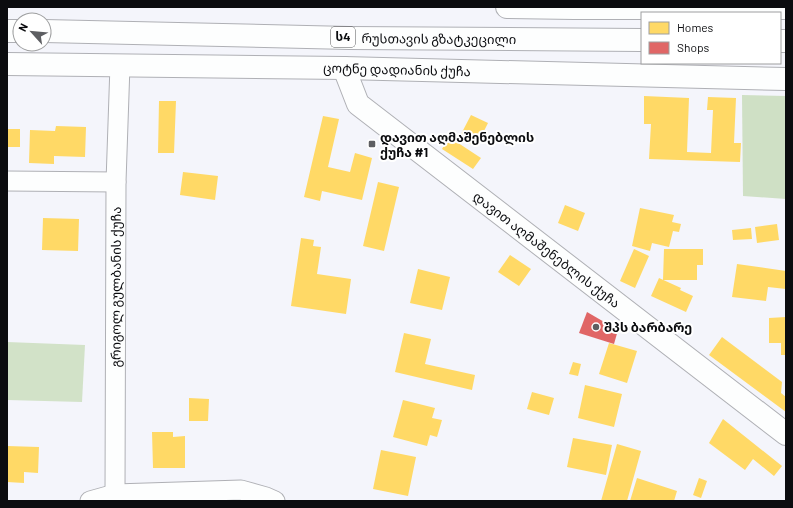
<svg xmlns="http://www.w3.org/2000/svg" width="793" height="508" font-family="Barlow,'Noto Sans Georgian',sans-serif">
<rect width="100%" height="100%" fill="#f4f5fb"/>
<!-- green -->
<path fill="#d2e2c8" d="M7 342 85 345 82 402 7 400Z"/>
<!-- forest -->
<path fill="#cfe0c5" d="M742 95 786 96V199L743 196Z"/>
<!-- homes -->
<path fill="#ffd966" d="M644 96 689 98 687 152 711 153 713 110H707L708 97 736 98 734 143H741L740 162 649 159 651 124H644Z
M159 101H176L174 153H158Z
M471 115 488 123 476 147 459 138Z
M323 116 339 119 328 167 350 172 355 153 372 158 362 200 322 191 320 201 304 197Z
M56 126 86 127 85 157 54 156V164L29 163 30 130 55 131Z
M7 129H20V147H7Z
M449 137 481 158 473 169 442 149Z
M183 172 218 176 215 200 180 195Z
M378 182 399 187 384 251 363 246Z
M565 205 585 213 578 231 558 223Z
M640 208 674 215 672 222 681 224 679 232 673 231 669 247 652 243 650 251 632 246Z
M43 218 79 219 78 251 42 250Z
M777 224 779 240 757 243 755 227Z
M751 228 752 239 733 240 732 230Z
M301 238 314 240 313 246 321 247 317 274 351 279 346 314 291 306Z
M634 249 649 256 635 288 620 281Z
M664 249H703V265H697V280H663Z
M510 255 531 269 519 286 498 272Z
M737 264 786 271V289L768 287 766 301 732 297Z
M418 269 450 277 442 310 410 303Z
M659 278 681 288 680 290 693 296 686 312 651 296Z
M786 317V355H781V343H769V318Z
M404 333 431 339 425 364 475 375 472 390 395 372Z
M722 337 782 382 781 393 786 397V412L709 355Z
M609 343 637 351 627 383 599 374Z
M573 362 581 364 578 376 569 374Z
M585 385 622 394 614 427 578 418Z
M532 392 554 398 549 415 527 409Z
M189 398 209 399 208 421H189Z
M403 400 435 408 432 418 442 420 437 437 430 435 427 446 393 437Z
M723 419 782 466 774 476 753 459 745 470 709 443Z
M152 432H173V437L185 436V468H153Z
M573 438 612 445 606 475 567 467Z
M617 444 641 451 627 501H601Z
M7 446 39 447 38 473 24 472V483L7 482Z
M381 450 416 457 408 496 373 489Z
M637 478 677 491 674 501H630Z
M699 478 707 481 701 498 693 495Z"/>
<!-- shops -->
<path fill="#e06666" d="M587 312 618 330 614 344 579 333Z"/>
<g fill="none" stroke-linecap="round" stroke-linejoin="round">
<!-- minor casing -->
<g stroke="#afb0b5" stroke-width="21">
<g id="minor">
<path d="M7 181 116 182"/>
<path id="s1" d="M115 494 116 182 120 65"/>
<path d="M90 501 115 494 241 490 266 497 275 501"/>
</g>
</g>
<!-- tertiary casing -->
<g stroke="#afb0b5" stroke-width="24">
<g id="tertiary">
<path id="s2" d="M7 64 344 68 786 79"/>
<path id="s3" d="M344 68 358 104 786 434"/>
</g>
</g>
<!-- motorway casing -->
<g stroke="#afb0b5" stroke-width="24">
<g id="motorway">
<path d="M507 7 574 8H786"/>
<path d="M7 31H20"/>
<path id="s4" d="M44 31 349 38 642 40"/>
<path d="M780 41H786"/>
</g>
</g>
<!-- minor -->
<use href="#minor" stroke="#fdfefe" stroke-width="19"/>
<!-- tertiary -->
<use href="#tertiary" stroke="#fdfefe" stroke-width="22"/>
<!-- motorway -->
<use href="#motorway" stroke="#fdfefe" stroke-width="22"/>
</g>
<!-- markers -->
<g fill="#5d5e62" stroke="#fff" stroke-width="1.5">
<rect x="368" y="140" width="8" height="8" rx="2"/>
<circle cx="596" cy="327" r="4"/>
</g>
<g text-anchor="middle" stroke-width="4" stroke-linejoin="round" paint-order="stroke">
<!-- shield labels -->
<rect fill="#fff" stroke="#545557" stroke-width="1" x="331" y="27" width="24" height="20" rx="3"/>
<g font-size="12" font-weight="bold" fill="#0b0c0f">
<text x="343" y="41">ს4</text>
</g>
<!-- street labels -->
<g font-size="13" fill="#0b0c0f" stroke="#fff">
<text dy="5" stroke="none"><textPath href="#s4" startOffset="395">რუსთავის გზატკეცილი</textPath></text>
<text dy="5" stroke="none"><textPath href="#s2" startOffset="390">ცოტნე დადიანის ქუჩა</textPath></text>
<text dy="5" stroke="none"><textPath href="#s3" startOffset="277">დავით აღმაშენებლის ქუჩა</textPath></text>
<text dy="5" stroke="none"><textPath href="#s1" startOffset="207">გრიგოლ გულბანის ქუჩა</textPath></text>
</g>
<!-- poi labels -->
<g font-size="13" font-weight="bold" fill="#0b0c0f" stroke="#fff" text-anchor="start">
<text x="380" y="142">დავით აღმაშენებლის<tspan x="380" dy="15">ქუჩა #1</tspan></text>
<text x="604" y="332">შპს ბარბარე</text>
</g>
</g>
<!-- border -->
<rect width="793" height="508" fill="none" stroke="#0b0c0f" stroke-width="16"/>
<!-- legend -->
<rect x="641" y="12" width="140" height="52" fill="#ffffff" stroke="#9d9e9f"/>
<rect x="649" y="22" width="20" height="12" fill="#ffd966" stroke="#9d9e9f"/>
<text x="677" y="32" font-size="12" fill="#0b0c0f">Homes</text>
<rect x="649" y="42" width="20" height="12" fill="#e06666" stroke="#9d9e9f"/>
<text x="677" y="52" font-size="12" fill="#0b0c0f">Shops</text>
<!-- north arrow -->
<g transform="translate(32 32) rotate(297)"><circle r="19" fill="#ffffff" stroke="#9d9e9f"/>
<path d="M0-3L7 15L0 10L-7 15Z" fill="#5d5e62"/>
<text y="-6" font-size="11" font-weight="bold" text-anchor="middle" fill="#0b0c0f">N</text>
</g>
</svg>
